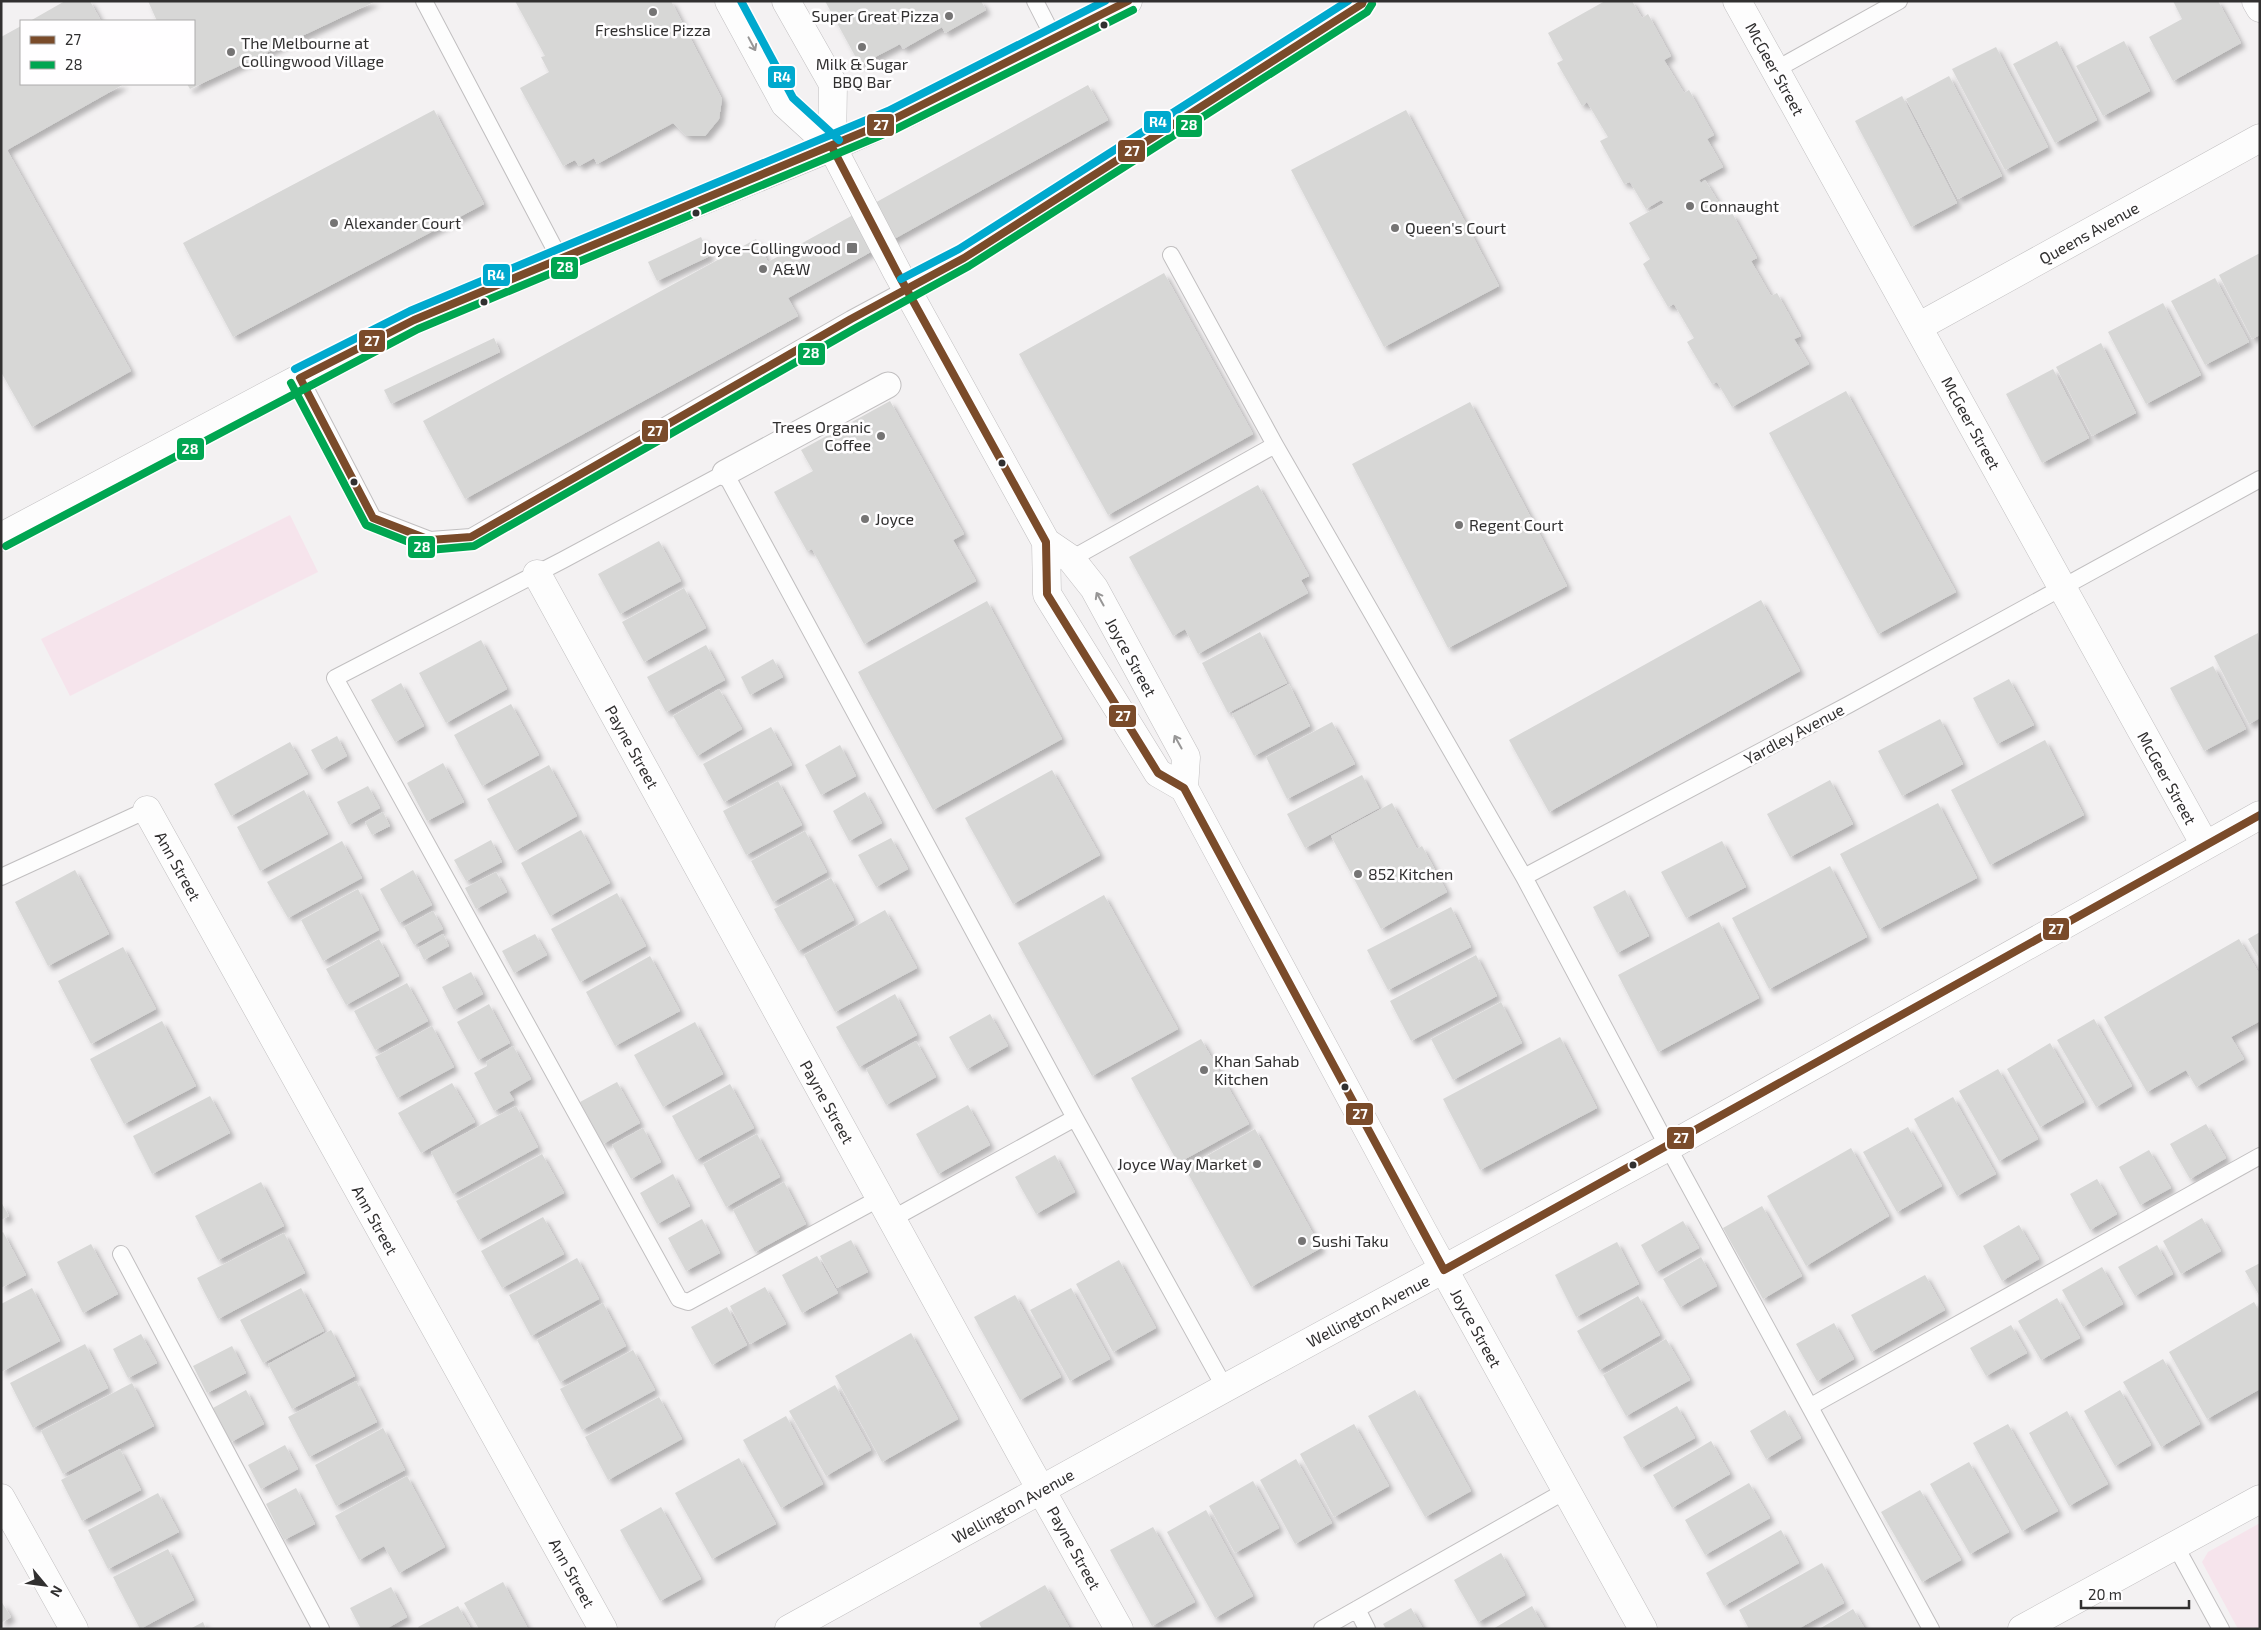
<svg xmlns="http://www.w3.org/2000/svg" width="2261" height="1630" font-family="'Exo 2',sans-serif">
<defs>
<filter id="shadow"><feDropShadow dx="4.5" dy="4.5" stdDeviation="2.5" flood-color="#0004"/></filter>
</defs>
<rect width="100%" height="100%" fill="#f3f1f2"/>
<!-- green -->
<path fill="#f6e4ec" d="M290 515 318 572 70 696 41 639Z
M2260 1523V1629H2238L2202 1562 2208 1552Z"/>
<!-- building -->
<path fill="#d7d7d6" filter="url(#shadow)" d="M65 1H90L101 21H30Z
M148 1H376L190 89 187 84H194V21H157Z
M515 1H671L722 99 719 119 705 136H686L673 123 597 164 594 158 579 166 575 160 563 166 520 88 549 72 541 57 545 56Z
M825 1H981L986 10 945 33 942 27 903 49 900 44 860 65Z
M1605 1H1632L1642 18 1648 14 1671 56 1664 60 1684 93 1689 90 1714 135 1707 139 1723 167 1699 180 1701 183 1705 180 1727 216 1732 213 1757 258 1751 261 1771 296 1777 293 1801 336 1794 339 1809 364 1732 407 1717 382 1712 384 1687 342 1694 338 1674 304 1668 307 1643 264 1650 259 1629 223 1664 203 1661 200 1646 209 1630 182 1624 184 1600 141 1608 137 1587 102 1582 106 1557 63 1563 60 1548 33Z
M2173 1H2218L2241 43 2173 81 2149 37 2182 19Z
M21 26V84H124L7 150 131 371 32 427 1 372V37Z
M2057 41 2097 120 2055 143 2013 64Z
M2124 41 2150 91 2103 116 2076 66Z
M1996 47 2048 147 2005 170 1952 69Z
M1949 76 2002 176 1958 199 1906 99Z
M1088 85 1108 120 788 298 798 316 465 499 423 421 756 239 768 262Z
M1902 96 1957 203 1911 227 1855 121Z
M434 110 484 204 233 337 183 243Z
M1406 110 1499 286 1384 347 1291 170Z
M701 237 710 256 657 281 648 262Z
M2260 253V335L2252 339 2219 275Z
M1164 273 1253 434 1108 515 1019 354Z
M2215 278 2249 342 2205 365 2171 301Z
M2163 303 2201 375 2146 404 2108 332Z
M494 338 500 352 391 404 384 390Z
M2101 343 2136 413 2092 436 2056 367Z
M2053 369 2089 438 2042 463 2006 394Z
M1846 391 1956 592 1878 634 1769 433Z
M890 401 964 534 953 540 976 581 864 644 812 549 807 551 774 492 813 471 801 450Z
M1470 402 1567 586 1448 648 1352 464Z
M1258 485 1309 576 1301 580 1308 593 1198 654 1185 629 1173 636 1129 557Z
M659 541 681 581 620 614 598 574Z
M684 588 706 628 644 662 622 622Z
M1761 600 1800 671 1549 812 1509 740Z
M987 601 1062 739 933 810 858 672Z
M1260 632 1287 683 1228 713 1202 663Z
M2258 633 2260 718 2249 724 2214 656Z
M481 640 507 689 446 723 419 673Z
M706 645 725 680 666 712 647 677Z
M773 659 783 677 750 695 741 677Z
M2213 666 2246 729 2204 751 2170 688Z
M2009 679 2034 725 1997 744 1973 698Z
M401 683 424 726 395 742 371 700Z
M1289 684 1310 726 1254 756 1232 714Z
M719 689 742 729 697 756 673 716Z
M511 704 539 755 482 786 454 735Z
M1940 719 1963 764 1902 796 1878 751Z
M1332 722 1355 764 1287 799 1266 757Z
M771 727 792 765 724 802 703 764Z
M337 736 347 756 322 770 311 750Z
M2045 740 2084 815 1990 865 1951 790Z
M290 742 308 774 231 816 214 784Z
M840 745 856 776 821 795 805 765Z
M443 763 464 802 427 821 407 783Z
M549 765 577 816 515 851 487 799Z
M1052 770 1100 855 1013 904 965 818Z
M1362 775 1379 808 1305 848 1287 814Z
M1830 780 1853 824 1790 857 1767 814Z
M778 781 802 825 746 855 723 811Z
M368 786 380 808 349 825 337 802Z
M304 790 328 834 260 871 237 827Z
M865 792 882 823 849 841 833 811Z
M1392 803 1417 849 1422 846 1447 892 1381 929 1331 836Z
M1938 803 1977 878 1879 929 1840 854Z
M383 812 390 826 372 835 365 822Z
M581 830 610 883 550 916 521 863Z
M805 831 827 872 773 902 751 861Z
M891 838 908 869 876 887 858 855Z
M491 840 502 862 466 881 454 860Z
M342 841 362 878 288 918 267 882Z
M1722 841 1746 887 1686 918 1661 872Z
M1830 866 1867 937 1769 989 1732 918Z
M75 870 109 934 48 966 15 902Z
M413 870 432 905 399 923 380 889Z
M496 872 507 892 476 909 465 888Z
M831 878 854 920 798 951 774 909Z
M358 889 379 930 323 961 301 920Z
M1625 890 1649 936 1617 953 1593 907Z
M617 893 646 946 580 982 551 929Z
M1104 895 1178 1029 1092 1076 1018 943Z
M1451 907 1471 947 1388 990 1367 950Z
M885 910 917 968 835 1012 804 955Z
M433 911 443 929 414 945 404 927Z
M1719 922 1759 998 1658 1052 1618 975Z
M2260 932V960L2248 939Z
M443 934 449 946 424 960 418 948Z
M535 934 547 955 514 973 502 951Z
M379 939 399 976 346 1005 326 969Z
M2239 939 2260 975V1021L2231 1037 2244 1059 2196 1087 2186 1070 2147 1092 2104 1017Z
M123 947 156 1009 91 1044 58 981Z
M1476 955 1497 996 1411 1041 1390 1001Z
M650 956 680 1011 615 1046 586 992Z
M471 972 483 994 454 1010 442 987Z
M407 983 428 1021 375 1050 354 1011Z
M895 994 917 1035 859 1067 836 1027Z
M1501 1002 1522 1043 1453 1080 1431 1039Z
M489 1004 510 1043 478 1060 457 1022Z
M990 1014 1008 1046 967 1069 949 1037Z
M2094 1019 2132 1086 2096 1107 2057 1040Z
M162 1021 196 1086 124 1124 90 1059Z
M695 1022 723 1074 663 1107 634 1055Z
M432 1026 454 1067 397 1098 375 1057Z
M1560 1037 1597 1108 1480 1170 1443 1099Z
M1201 1039 1249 1124 1178 1163 1131 1078Z
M916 1041 936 1077 886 1105 866 1069Z
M2050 1043 2084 1102 2040 1127 2007 1069Z
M513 1046 531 1079 509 1092 514 1100 494 1111 474 1073 487 1066 486 1062Z
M1998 1069 2038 1139 1999 1161 1959 1091Z
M617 1082 640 1123 603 1144 580 1102Z
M452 1083 475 1122 421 1153 398 1113Z
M730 1084 754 1128 696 1160 672 1116Z
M210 1096 230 1133 152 1174 133 1136Z
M1953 1097 1996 1174 1957 1196 1914 1119Z
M968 1105 990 1145 938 1174 916 1134Z
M516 1106 538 1147 453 1194 431 1152Z
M2206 1124 2226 1158 2190 1179 2170 1144Z
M1908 1127 1942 1186 1897 1212 1863 1152Z
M643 1128 661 1162 631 1179 612 1145Z
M1255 1129 1321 1248 1251 1287 1185 1168Z
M757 1134 780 1177 726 1207 703 1164Z
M1851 1148 1889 1216 1806 1266 1767 1196Z
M2149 1150 2171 1188 2140 1205 2119 1167Z
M542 1154 564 1193 478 1240 456 1201Z
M1055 1155 1075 1192 1036 1214 1015 1177Z
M673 1174 690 1206 657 1224 640 1193Z
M2097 1179 2117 1214 2090 1230 2070 1194Z
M261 1182 284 1226 218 1260 195 1216Z
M784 1182 806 1224 755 1252 733 1210Z
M1 1202 9 1216 1 1220Z
M1762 1206 1802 1276 1763 1299 1723 1228Z
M543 1217 564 1254 502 1288 481 1251Z
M2202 1218 2221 1251 2181 1274 2163 1241Z
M702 1219 720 1253 686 1271 668 1238Z
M1683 1221 1699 1248 1656 1272 1641 1245Z
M2019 1225 2039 1259 2002 1281 1983 1246Z
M3 1232 26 1275 1 1288V1233Z
M284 1233 305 1273 218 1319 197 1278Z
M851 1240 868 1272 837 1288 820 1256Z
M1617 1242 1639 1284 1576 1317 1555 1275Z
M91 1244 118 1294 83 1313 57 1262Z
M2157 1245 2173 1274 2135 1296 2118 1267Z
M817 1256 838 1293 802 1313 782 1275Z
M1701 1257 1717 1286 1680 1307 1663 1279Z
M577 1258 599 1299 531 1336 509 1295Z
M1119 1260 1156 1328 1113 1352 1076 1284Z
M2260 1263V1297L2245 1271Z
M2102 1267 2123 1304 2083 1327 2062 1290Z
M1925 1275 1945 1310 1871 1352 1851 1315Z
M765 1287 786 1324 750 1344 730 1306Z
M32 1288 60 1341 1 1372V1304Z
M301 1288 324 1331 263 1363 240 1320Z
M1071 1288 1110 1359 1070 1381 1030 1310Z
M1015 1295 1061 1377 1020 1400 974 1317Z
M1638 1296 1660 1335 1599 1370 1577 1331Z
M2057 1298 2080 1338 2041 1360 2018 1321Z
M2254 1302 2260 1312V1389L2207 1419 2169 1352Z
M603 1303 626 1346 560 1382 537 1340Z
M727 1307 747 1345 712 1365 691 1327Z
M1834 1323 1854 1359 1817 1381 1796 1344Z
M2011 1325 2027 1353 1986 1376 1970 1348Z
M331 1330 355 1376 292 1409 268 1364Z
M911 1333 958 1419 882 1462 835 1376Z
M141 1334 157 1363 128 1378 113 1349Z
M1666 1339 1690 1380 1626 1416 1603 1375Z
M85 1344 108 1388 33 1428 10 1383Z
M232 1346 246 1373 207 1393 193 1366Z
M633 1350 655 1390 582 1430 560 1389Z
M2163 1359 2200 1424 2161 1447 2123 1382Z
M356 1381 377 1422 309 1457 288 1417Z
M132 1383 154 1426 63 1474 41 1431Z
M835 1385 871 1450 826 1476 789 1411Z
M246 1390 264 1424 231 1442 213 1408Z
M1415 1390 1471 1491 1425 1517 1368 1416Z
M2120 1390 2151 1445 2115 1466 2084 1411Z
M659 1397 682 1439 608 1480 585 1437Z
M1677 1406 1695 1438 1641 1468 1623 1437Z
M1785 1410 1801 1438 1766 1459 1750 1431Z
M2067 1411 2108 1484 2069 1506 2029 1433Z
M786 1416 823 1484 781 1508 743 1440Z
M1354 1424 1389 1486 1334 1517 1300 1454Z
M2008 1424 2058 1511 2022 1531 1973 1443Z
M383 1428 405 1470 336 1506 315 1465Z
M1711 1441 1730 1474 1672 1508 1653 1475Z
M285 1445 298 1469 261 1489 248 1465Z
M120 1449 141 1490 82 1521 61 1480Z
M739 1458 776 1524 712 1559 675 1493Z
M1296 1459 1332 1523 1295 1544 1260 1480Z
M1969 1462 2009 1532 1970 1554 1930 1484Z
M407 1476 445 1547 399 1573 384 1546 359 1560 335 1516Z
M1253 1481 1279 1528 1235 1553 1209 1506Z
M1749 1483 1770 1518 1705 1555 1685 1520Z
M296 1488 315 1524 284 1540 266 1504Z
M1920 1490 1961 1560 1922 1582 1881 1512Z
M158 1493 179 1532 108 1569 88 1530Z
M661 1507 701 1579 660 1601 620 1530Z
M1206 1510 1253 1596 1215 1618 1167 1532Z
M1153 1527 1195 1602 1152 1626 1110 1550Z
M1781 1530 1799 1563 1724 1606 1706 1573Z
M168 1549 194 1600 140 1629 113 1577Z
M1501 1553 1525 1595 1478 1622 1454 1580Z
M1822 1563 1844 1603 1798 1629H1749L1739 1610Z
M503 1582 528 1629H479L464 1603Z
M1045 1585 1070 1629H982L979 1623Z
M391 1587 407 1617 386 1629H361L350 1608Z
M1 1601 11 1617 1 1623Z
M458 1606 471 1629H419L418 1627Z
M1532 1606 1545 1629H1493Z
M1411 1608 1423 1629H1386L1383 1624Z
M1853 1609 1865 1629H1819Z
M203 1622 206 1629H190Z"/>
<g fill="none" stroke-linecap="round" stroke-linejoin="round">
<!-- service casing -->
<g stroke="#c1bfc0" stroke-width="18">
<path id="service" d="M424 1 560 259
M1035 1 1055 40
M1775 70 1899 1
M1171 255 1275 445 1524 877 1668 1147 1931 1629
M300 378 373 518 430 540 471 537 851 319 964 258 1362 4 1363 1
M1071 559 1275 445
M1 877 147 810
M1524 877 1848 705 2260 479
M880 1198 688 1302 679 1299 335 678 563 560 725 473 1075 1118 1225 1388
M892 1219 1075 1118
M121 1254 321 1629
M1811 1406 2260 1156
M2175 1545 2221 1629
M1357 1609 1367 1629
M1322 1629 1567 1490"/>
</g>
<!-- pedestrian casing -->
<g stroke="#c1bfc0" stroke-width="27">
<path id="pedestrian" d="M725 473 888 385"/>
</g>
<!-- minor casing -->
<g stroke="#c1bfc0" stroke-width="29">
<path id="minor" d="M1737 1 2205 845
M2256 1 2260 8
M832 147 906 114 1128 1
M1918 327 2260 138
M537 574 1021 1454 1119 1629
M147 810 603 1629
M1 1498 74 1629
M789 1629 1225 1388 1668 1147 2260 815
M2022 1629 2260 1499"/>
</g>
<!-- tertiary casing -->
<g stroke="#c1bfc0" stroke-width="29">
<path id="tertiary" d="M1 537 300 378 414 320 832 147"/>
</g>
<!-- secondary casing -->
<g stroke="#c1bfc0" stroke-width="29">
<path id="secondary" d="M729 1 785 104 832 147 897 272 1046 542 1071 559 1094 588 1186 757 1184 788 1422 1230 1643 1629
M786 1 833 84 832 147
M1046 542 1047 594 1158 773 1184 788"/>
</g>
<!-- service -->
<use href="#service" stroke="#fdfdfd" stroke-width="16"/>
<!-- pedestrian -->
<use href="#pedestrian" stroke="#fdfdfd" stroke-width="25"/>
<!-- minor -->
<use href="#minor" stroke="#fdfdfd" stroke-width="28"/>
<!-- tertiary -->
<use href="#tertiary" stroke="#fdfdfd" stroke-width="28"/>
<!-- secondary -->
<use href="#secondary" stroke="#fdfdfd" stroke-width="28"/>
<!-- bus-1 casing -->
<g stroke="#fffeff" stroke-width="11">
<path id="bus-1" d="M1128 1 892 120 414 320 300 378 373 518 430 540 471 537 851 319 964 258 1362 4 1363 1
M832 147 897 272 1046 542 1047 594 1158 773 1184 788 1444 1270
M1444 1270 2260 815"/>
</g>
<!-- bus-2 casing -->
<g stroke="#fffeff" stroke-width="11">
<path id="bus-2" d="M291 383 366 525 429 550 474 546 856 328 969 266 1367 12 1372 4
M6 546 418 329 896 129 1133 10"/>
</g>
<!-- bus-3 casing -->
<g stroke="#fffeff" stroke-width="11">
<path id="bus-3" d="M741 1 793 98 839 140
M901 279 959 249 1348 1
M295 369 410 311 888 111 1105 1"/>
</g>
<!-- bus-1 -->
<use href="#bus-1" stroke="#7a4b2a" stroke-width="8"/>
<!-- bus-2 -->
<use href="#bus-2" stroke="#00a651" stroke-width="8"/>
<!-- bus-3 -->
<use href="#bus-3" stroke="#00a9ce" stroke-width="8"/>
</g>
<!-- one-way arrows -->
<defs><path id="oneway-shaft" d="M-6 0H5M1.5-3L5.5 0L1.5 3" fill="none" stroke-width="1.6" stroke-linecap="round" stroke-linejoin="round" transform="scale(1.25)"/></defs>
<g stroke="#979696">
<use href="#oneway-shaft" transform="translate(752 44) rotate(62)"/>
<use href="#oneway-shaft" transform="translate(1100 599) rotate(-119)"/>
<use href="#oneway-shaft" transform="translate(1178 742) rotate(-119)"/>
</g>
<!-- markers -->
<g fill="#757474" stroke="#fffeff" stroke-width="2">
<circle cx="653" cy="12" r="5"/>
<circle cx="949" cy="16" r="5"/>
<circle cx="862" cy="47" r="5"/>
<circle cx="231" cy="52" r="5"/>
<circle cx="1690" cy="206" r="5"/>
<circle cx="334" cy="223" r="5"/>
<circle cx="1395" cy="228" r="5"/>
<rect x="846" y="242" width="12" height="12" rx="2.5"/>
<circle cx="763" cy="269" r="5"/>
<circle cx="881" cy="436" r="5"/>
<circle cx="865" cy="519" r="5"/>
<circle cx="1459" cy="525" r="5"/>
<circle cx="1358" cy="874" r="5"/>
<circle cx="1204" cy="1070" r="5"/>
<circle cx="1257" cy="1164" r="5"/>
<circle cx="1302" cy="1241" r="5"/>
</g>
<g fill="#313030" stroke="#fffeff" stroke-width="2">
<circle cx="1104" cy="25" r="4.5"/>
<circle cx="696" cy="213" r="4.5"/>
<circle cx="484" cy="302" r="4.5"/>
<circle cx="1002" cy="463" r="4.5"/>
<circle cx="354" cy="482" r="4.5"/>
<circle cx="1345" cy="1087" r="4.5"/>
<circle cx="1633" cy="1165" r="4.5"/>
</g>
<g text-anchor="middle" stroke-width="5" stroke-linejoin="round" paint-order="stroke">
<!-- poi labels -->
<g font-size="16" fill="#313030" stroke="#fffeff" text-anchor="start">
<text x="939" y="22" text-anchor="end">Super Great Pizza</text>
<text x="653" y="36" text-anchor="middle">Freshslice Pizza</text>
<text x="241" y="49">The Melbourne at<tspan x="241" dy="18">Collingwood Village</tspan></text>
<text x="862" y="70" text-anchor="middle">Milk &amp; Sugar<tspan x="862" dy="18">BBQ Bar</tspan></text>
<text x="1700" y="212">Connaught</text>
<text x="344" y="229">Alexander Court</text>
<text x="1405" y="234">Queen's Court</text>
<text x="841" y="254" text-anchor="end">Joyce–Collingwood</text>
<text x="773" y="275">A&amp;W</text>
<text x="871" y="433" text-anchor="end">Trees Organic<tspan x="871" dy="18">Coffee</tspan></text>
<text x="875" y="525">Joyce</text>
<text x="1469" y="531">Regent Court</text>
<text x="1368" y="880">852 Kitchen</text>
<text x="1214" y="1067">Khan Sahab<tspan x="1214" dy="18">Kitchen</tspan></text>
<text x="1247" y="1170" text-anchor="end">Joyce Way Market</text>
<text x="1312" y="1247">Sushi Taku</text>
</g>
<!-- street labels -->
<g font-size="16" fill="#313030" stroke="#fffeff">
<text transform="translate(1775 69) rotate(61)" y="6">McGeer Street</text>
<text transform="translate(2089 233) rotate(-29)" y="6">Queens Avenue</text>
<text transform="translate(1971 423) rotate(61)" y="6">McGeer Street</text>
<text transform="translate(1131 657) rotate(61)" y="6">Joyce Street</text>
<text transform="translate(1794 734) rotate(-28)" y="6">Yardley Avenue</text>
<text transform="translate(632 747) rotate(61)" y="6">Payne Street</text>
<text transform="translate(2167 778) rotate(61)" y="6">McGeer Street</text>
<text transform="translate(178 866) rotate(61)" y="6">Ann Street</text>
<text transform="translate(827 1102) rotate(61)" y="6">Payne Street</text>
<text transform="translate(375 1220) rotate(61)" y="6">Ann Street</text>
<text transform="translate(1368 1311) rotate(-28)" y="6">Wellington Avenue</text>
<text transform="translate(1476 1328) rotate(61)" y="6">Joyce Street</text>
<text transform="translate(1013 1506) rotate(-29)" y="6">Wellington Avenue</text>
<text transform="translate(1074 1548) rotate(61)" y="6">Payne Street</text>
<text transform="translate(572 1573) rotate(61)" y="6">Ann Street</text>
</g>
</g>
<g stroke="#fffeff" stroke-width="2">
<rect x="767" y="65" width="29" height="24" rx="5" fill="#00a9ce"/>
<rect x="1143" y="110" width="29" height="24" rx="5" fill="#00a9ce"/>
<rect x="866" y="113" width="29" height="24" rx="5" fill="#7a4b2a"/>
<rect x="1175" y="114" width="28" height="24" rx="5" fill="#00a651"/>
<rect x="1117" y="139" width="29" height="24" rx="5" fill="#7a4b2a"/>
<rect x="550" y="256" width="29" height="24" rx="5" fill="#00a651"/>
<rect x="482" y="263" width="29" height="24" rx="5" fill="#00a9ce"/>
<rect x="358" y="329" width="28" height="24" rx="5" fill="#7a4b2a"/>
<rect x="797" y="342" width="29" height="24" rx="5" fill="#00a651"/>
<rect x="641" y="419" width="28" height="24" rx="5" fill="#7a4b2a"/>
<rect x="176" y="437" width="29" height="24" rx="5" fill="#00a651"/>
<rect x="407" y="535" width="29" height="24" rx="5" fill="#00a651"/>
<rect x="1108" y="704" width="29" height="24" rx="5" fill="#7a4b2a"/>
<rect x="2042" y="917" width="28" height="24" rx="5" fill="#7a4b2a"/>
<rect x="1345" y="1102" width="29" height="24" rx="5" fill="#7a4b2a"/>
<rect x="1666" y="1126" width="29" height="24" rx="5" fill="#7a4b2a"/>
</g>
<g font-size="14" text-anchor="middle" font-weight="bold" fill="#fff">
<text x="782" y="82">R4</text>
<text x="1158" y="127">R4</text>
<text x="881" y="130">27</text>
<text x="1189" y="130">28</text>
<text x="1132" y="156">27</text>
<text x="565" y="272">28</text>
<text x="496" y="280">R4</text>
<text x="372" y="346">27</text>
<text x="811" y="358">28</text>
<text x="655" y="436">27</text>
<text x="190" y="454">28</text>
<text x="422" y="552">28</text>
<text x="1123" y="721">27</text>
<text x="2056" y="934">27</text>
<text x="1360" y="1119">27</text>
<text x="1681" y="1143">27</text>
</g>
<!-- border -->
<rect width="2261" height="1630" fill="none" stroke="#313030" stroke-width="5"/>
<!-- legend -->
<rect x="20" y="20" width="175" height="65" fill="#fffeff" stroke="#adacac"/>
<rect x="30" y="36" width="25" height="8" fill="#7a4b2a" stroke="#adacac"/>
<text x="65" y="45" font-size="15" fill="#313030">27</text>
<rect x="30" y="61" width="25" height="8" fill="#00a651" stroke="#adacac"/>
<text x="65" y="70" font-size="15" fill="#313030">28</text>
<!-- north arrow -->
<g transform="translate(45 1585) rotate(119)" stroke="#fffeff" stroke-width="4" paint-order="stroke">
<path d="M0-4L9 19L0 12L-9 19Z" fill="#313030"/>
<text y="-8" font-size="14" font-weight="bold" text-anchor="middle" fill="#313030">N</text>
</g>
<!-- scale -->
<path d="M2081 1600v8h108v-8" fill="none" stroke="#313030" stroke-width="2.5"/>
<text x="2088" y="1600" font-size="15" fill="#313030" stroke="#fffeff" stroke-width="4" paint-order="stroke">20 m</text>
</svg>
